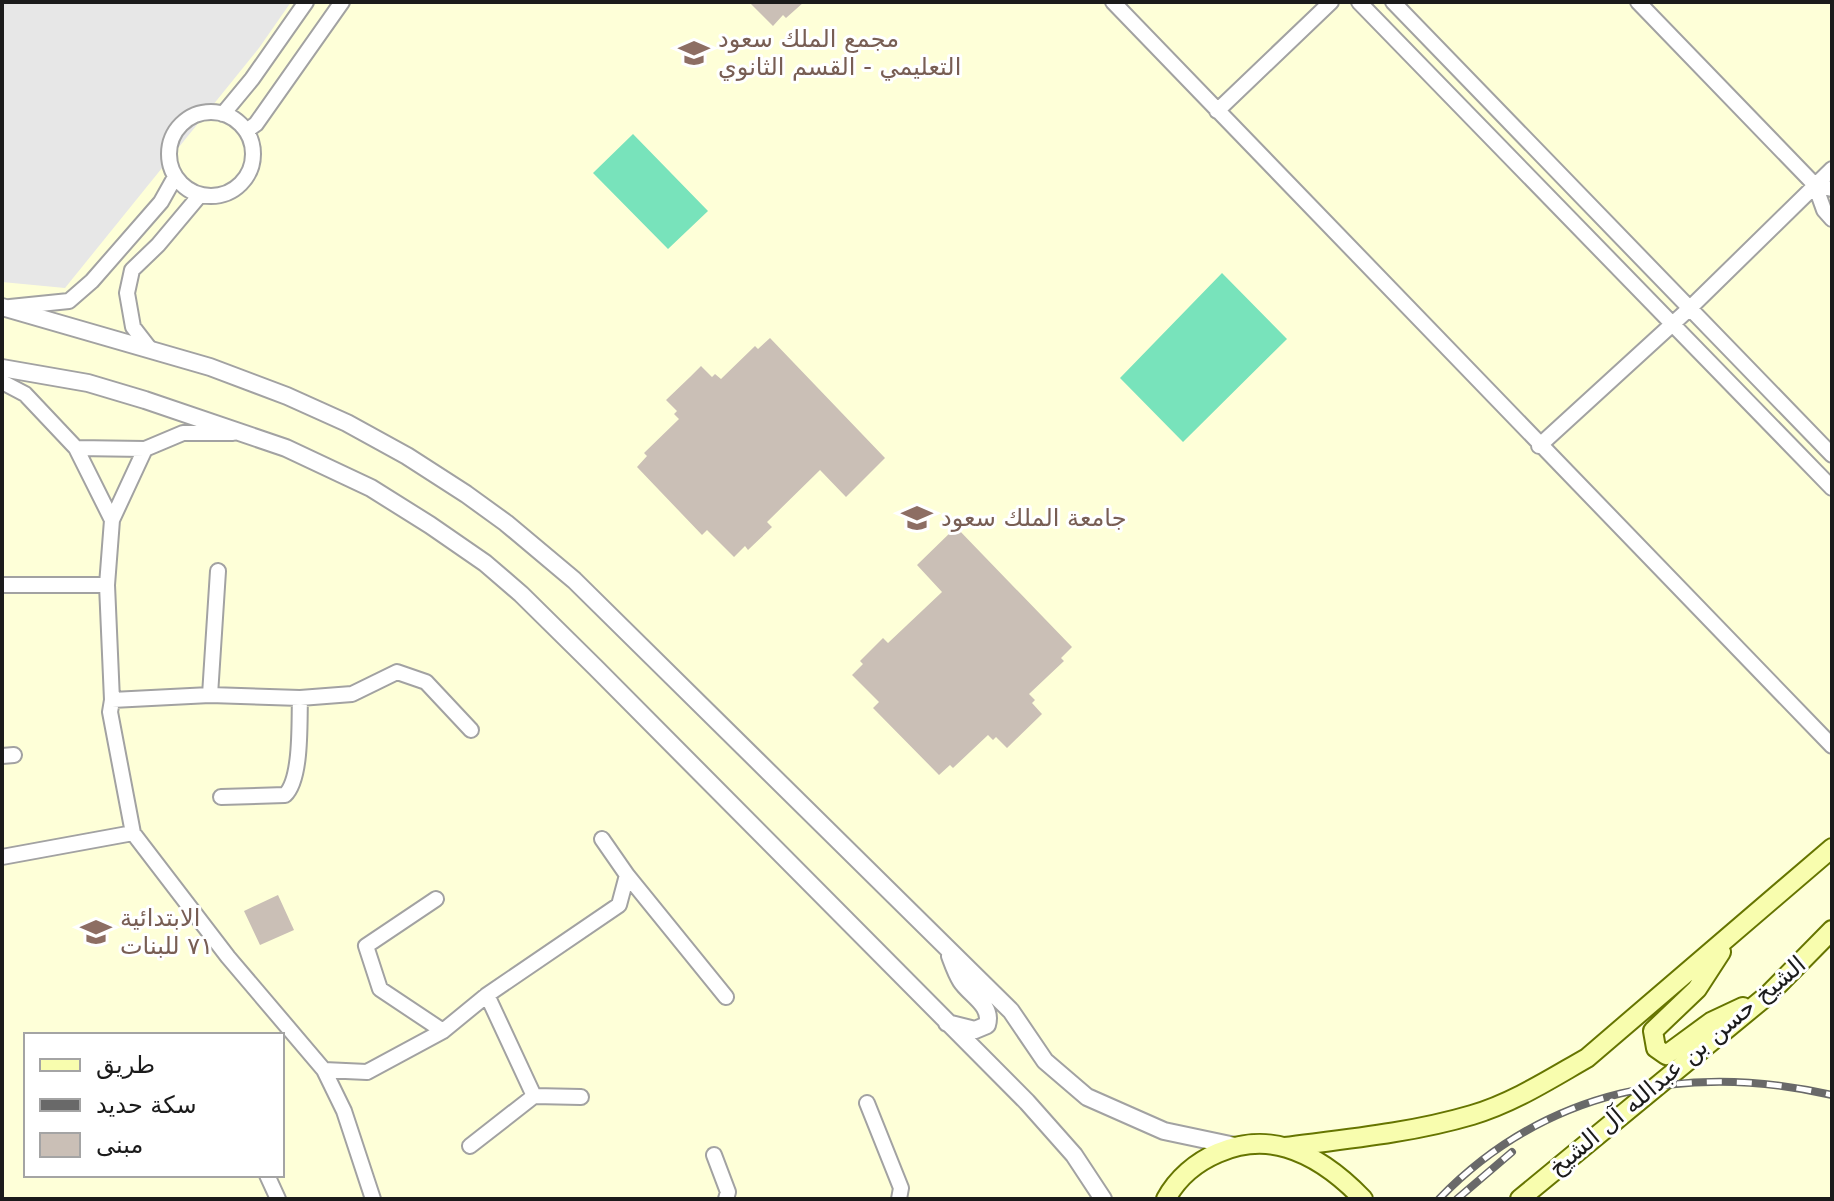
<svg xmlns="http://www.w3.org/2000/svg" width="1834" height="1201" font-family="'DejaVu Sans','Noto Naskh Arabic',sans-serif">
<rect width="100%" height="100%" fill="#eee9e0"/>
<!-- education -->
<path fill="#feffd8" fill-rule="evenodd" d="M2 2H1832V1199H2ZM26 1035H282V1175H26Z"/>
<!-- pitch -->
<path fill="#78e3bb" d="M633 134 708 211 668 249 593 173Z
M1222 273 1287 339 1183 442 1120 378Z"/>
<!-- parking -->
<path fill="#e7e7e7" d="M2 2H291L259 48 65 288 2 282Z"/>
<!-- building -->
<path fill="#cabfb6" d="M749 2H804L786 18 783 15 773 26Z
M770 338 885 458 846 497 820 470 767 522 772 527 748 550 745 546 734 557 707 530 702 535 637 467 647 456 644 453 679 419 674 414 677 411 666 400 690 377 701 366 712 377 715 374 721 379 755 346 758 349Z
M956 527 1072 647 1061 658 1064 661 1029 694 1035 700 1032 703 1042 714 1007 748 996 737 993 740 988 735 953 768 950 765 939 775 873 708 879 702 852 675 863 664 860 661 883 638 888 643 942 592 917 565Z
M278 895 294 930 260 945 244 911Z"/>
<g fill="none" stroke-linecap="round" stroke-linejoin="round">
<!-- minor casing -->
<g stroke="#a2a2a2" stroke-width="18">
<path id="minor" d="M1113 2 1832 746
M1359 2 1832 488
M1393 2 1832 455
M1638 2 1815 185 1824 210 1832 219
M1217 111 1331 2
M169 154a42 42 0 1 1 84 0a42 42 0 1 1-84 0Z
M223 114 252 79 306 2
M246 131 256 124 342 2
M1815 185 1832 189
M10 307 69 301 92 281 161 202 175 177
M150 349 133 327 127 293 132 270 158 245 200 195
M2 382 25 394 76 448 112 520
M233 433H183L145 449 112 520 107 585 112 700 110 712 133 833 228 957 324 1070 344 1111 373 1199
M1539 446 1690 308 1832 169
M76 448 145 449
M2 585H107
M210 695 218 571
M112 700 210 695 300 698 352 694 397 672 426 682 471 730
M2 756 14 755
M221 797 285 795C302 779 299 722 300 698
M2 857 133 833
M627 875 726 997
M436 899 366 946 380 989 443 1031
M487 995 534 1096
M324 1070 367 1072 443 1031 487 995 619 905 627 875 602 839
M867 1103 901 1188 899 1199
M470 1146 534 1096 581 1097
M714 1155 728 1192 726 1199
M267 1175 278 1199"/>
</g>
<!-- tertiary casing -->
<g stroke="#a2a2a2" stroke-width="20">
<path id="tertiary" d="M2 307 210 367 287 396 347 423 407 456 466 494 506 523 574 580 1011 1011 1045 1061 1087 1097 1164 1131 1235 1146
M2 368 88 383 145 400 286 448 371 488 430 525 485 563 521 594 596 668 1027 1102 1074 1155 1103 1199
M947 1023 975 1030 987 1025C993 1005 970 995 961 981 956 973 953 964 950 956"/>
</g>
<!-- secondary casing -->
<g stroke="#667500" stroke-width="22">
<path id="secondary" d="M1721 952 1697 989 1653 1031 1656 1048 1666 1055 1711 1022 1743 1007
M1285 1147C1347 1139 1411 1133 1472 1115 1513 1103 1550 1079 1587 1058L1832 848
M1166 1199C1188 1158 1242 1134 1287 1148 1317 1157 1342 1177 1363 1199
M1520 1199 1769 994 1832 930"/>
</g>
<!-- minor -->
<use href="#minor" stroke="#fff" stroke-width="14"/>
<!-- tertiary -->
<use href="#tertiary" stroke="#fff" stroke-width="16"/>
<!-- secondary -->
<use href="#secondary" stroke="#f8fdae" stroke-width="18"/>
<!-- rail casing -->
<g stroke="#696969" stroke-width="8">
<path id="rail" d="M1439 1199C1545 1089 1687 1062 1832 1095
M1457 1199 1512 1152"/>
</g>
<!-- rail -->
<use href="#rail" stroke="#fff" stroke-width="5" stroke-dasharray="15" stroke-linecap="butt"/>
</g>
<!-- icons -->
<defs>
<g id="school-bare" transform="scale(2.4)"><path d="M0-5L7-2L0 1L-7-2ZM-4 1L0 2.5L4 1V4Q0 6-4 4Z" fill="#8d6e63" stroke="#fff" stroke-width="2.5" paint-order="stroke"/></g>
<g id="university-bare" transform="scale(2.4)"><path d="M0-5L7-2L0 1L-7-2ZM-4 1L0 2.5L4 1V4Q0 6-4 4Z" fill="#8d6e63" stroke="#fff" stroke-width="2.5" paint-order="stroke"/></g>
</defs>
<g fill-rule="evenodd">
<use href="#school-bare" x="694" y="53"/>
<use href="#university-bare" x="917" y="518"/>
<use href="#school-bare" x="96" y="932"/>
</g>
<g text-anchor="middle" stroke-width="6" stroke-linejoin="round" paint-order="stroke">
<!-- education labels -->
<g font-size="24" fill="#785e54" stroke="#fff" text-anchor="start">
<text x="718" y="47">مجمع الملك سعود<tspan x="718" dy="28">التعليمي - القسم الثانوي</tspan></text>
<text x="941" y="526">جامعة الملك سعود</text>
<text x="120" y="926">الابتدائية<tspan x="120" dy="28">٧١ للبنات</tspan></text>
</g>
<!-- street labels -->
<g font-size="24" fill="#1b1b1b" stroke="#fff">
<text transform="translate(1677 1066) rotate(-40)" y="8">الشيخ حسن بن عبدالله آل الشيخ</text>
</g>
</g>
<!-- border -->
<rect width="1834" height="1201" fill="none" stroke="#1b1b1b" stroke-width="8"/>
<!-- legend -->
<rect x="24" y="1033" width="260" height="144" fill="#ffffff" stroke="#a4a4a4" stroke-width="2"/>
<rect x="40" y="1059" width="40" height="12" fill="#f8fdae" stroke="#a4a4a4" stroke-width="2"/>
<text x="96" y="1073" font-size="24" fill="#1b1b1b">طريق</text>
<rect x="40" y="1099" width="40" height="12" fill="#696969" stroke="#a4a4a4" stroke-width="2"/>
<text x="96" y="1113" font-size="24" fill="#1b1b1b">سكة حديد</text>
<rect x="40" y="1133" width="40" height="24" fill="#cabfb6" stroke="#a4a4a4" stroke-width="2"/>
<text x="96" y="1153" font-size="24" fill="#1b1b1b">مبنى</text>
</svg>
